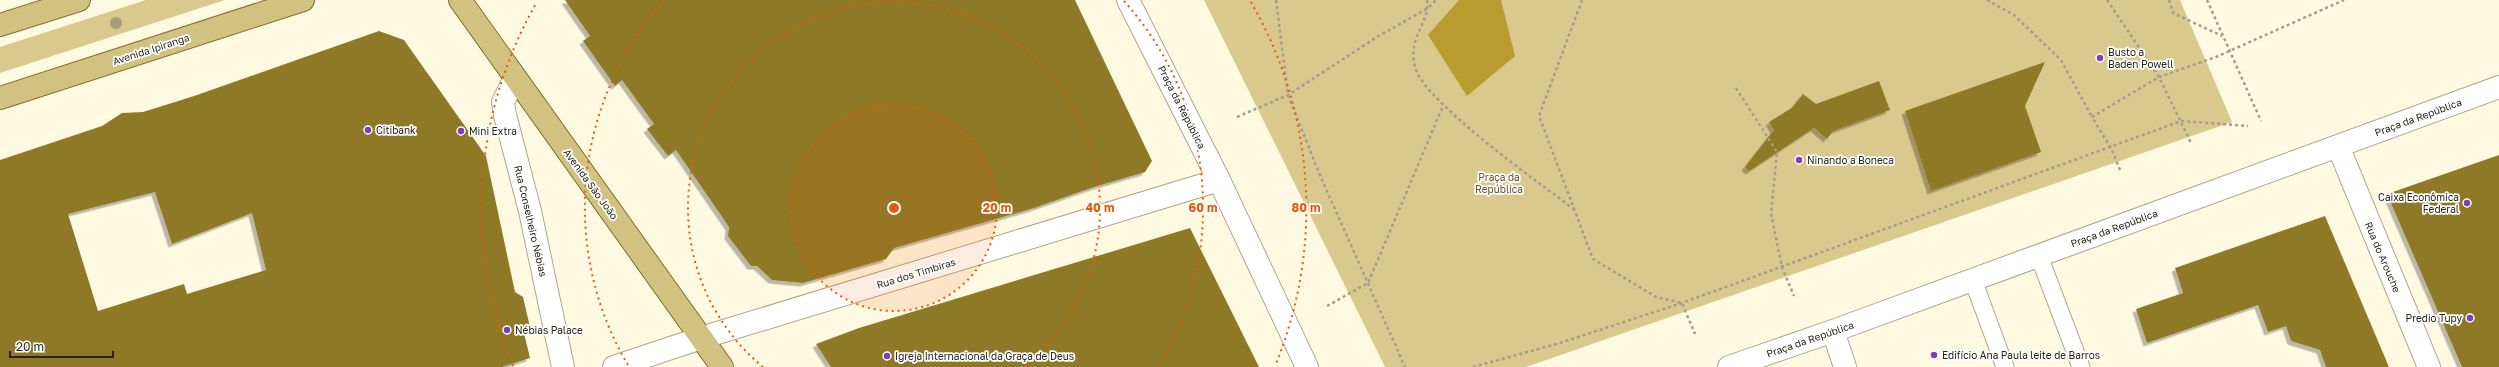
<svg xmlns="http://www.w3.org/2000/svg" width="2499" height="367" font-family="'Golos Text',sans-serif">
<defs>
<filter id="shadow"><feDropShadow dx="-3.5" dy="3.5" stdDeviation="0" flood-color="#0004"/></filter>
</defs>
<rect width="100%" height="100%" fill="#fff9e2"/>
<!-- green -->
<path fill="#dac98d" d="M146 0H225L0 73V47Z
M1204 0H2180L2232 122 1526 367H1385Z"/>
<!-- water -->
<path fill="#b89c2f" d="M1459 0H1501L1515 56 1467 96 1428 35Z"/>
<!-- building -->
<path fill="#8e7928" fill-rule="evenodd" filter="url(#shadow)" d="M565 0H1075L1152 161 1145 172 1091 188 1034 208 894 248 886 259 803 283 772 280 757 266H751L728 236 729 227 676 150 668 156 647 129 654 124 622 80 615 86 583 41 590 36Z
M379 31 404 40 486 156 515 292 523 297 530 327 523 329 530 358 502 367H0V160L102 126 122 113 143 112 194 96ZM155 192 172 244 252 213 266 270 187 294 184 284 98 311 68 214Z
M2045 62 2025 106 2041 152 1931 191 1905 111Z
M1879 81 1890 110 1833 131 1827 139 1814 128 1749 171 1745 167 1774 130 1769 122 1793 107 1803 94 1816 104Z
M2499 155V367H2462L2387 194Z
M2325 216 2389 367H2326L2320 350 2291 341 2286 326 2268 332 2258 305 2147 343 2136 309 2183 293 2175 268Z
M1190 228 1259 367H831L816 344 859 328Z"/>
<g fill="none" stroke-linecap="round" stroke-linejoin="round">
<!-- lane casing -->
<g stroke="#aca58b" stroke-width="19">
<path id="lane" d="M2039 256 2081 367
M1973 280 2005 367"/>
</g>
<!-- street casing -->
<g stroke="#aca58b" stroke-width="24">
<path id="street" d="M515 78 503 102 505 115 530 211 563 367
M701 338 1219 180"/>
</g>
<!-- secondary casing -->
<g stroke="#aca58b" stroke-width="24">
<path id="secondary" d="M1128 0 1219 180 1307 367
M2338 146 2429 367
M1833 331 1845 367
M614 367 701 338
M1729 367 1833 331 2499 87"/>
</g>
<!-- primary casing -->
<g stroke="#827027" stroke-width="24">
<path id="primary" d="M460 0 722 367
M0 25 79 0
M0 98 303 0"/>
</g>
<!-- path -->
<path stroke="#a29d8c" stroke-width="2.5" stroke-dasharray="3 3" stroke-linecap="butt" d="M1276 0 1288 95 1319 173 1405 367
M1427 0C1430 25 1407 36 1415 67 1424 102 1541 184 1575 210
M1582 0 1539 116 1593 259 1656 297 1682 303 1695 334
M1987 0 2014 15 2061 60 2092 117
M2107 0 2159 77 2191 143
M2169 0 2173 13 2222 36
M2207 0 2261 121
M1736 88 1777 152 1771 214 1782 267 1794 296
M1237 117 1288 95 1377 37 1428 8 1436 0
M2120 170 2111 148 2092 117 2159 77 2216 57 2344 0
M1327 306 1368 283 1443 106
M1473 367 1560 343 1682 303 2181 121 2248 126"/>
<!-- lane -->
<use href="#lane" stroke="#fff" stroke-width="17"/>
<!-- street -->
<use href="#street" stroke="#fff" stroke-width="22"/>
<!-- secondary -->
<use href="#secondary" stroke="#fff" stroke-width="22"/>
<!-- primary -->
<use href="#primary" stroke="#d1c282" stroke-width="22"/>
</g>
<!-- trees -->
<circle fill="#a79e7c" cx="116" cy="23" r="6"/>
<!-- distance rings -->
<circle cx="894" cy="208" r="103" fill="#e8590c" fill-opacity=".12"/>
<g fill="none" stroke="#e8590c" stroke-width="2" stroke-dasharray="2 4">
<circle cx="894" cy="208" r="103"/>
<path d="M763 367A206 206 0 1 1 1025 367"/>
<path d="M628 365A309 309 0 0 1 664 1M1124 1A309 309 0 0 1 1160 365"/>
<path d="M513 366A412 412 0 0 1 537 2M1251 2A412 412 0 0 1 1275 366"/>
</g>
<!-- markers -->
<g fill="#7d40b6" stroke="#fff" stroke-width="1.5">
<circle cx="2100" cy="58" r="4"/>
<circle cx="368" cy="130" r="4"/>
<circle cx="461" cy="131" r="4"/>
<circle cx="1799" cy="160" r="4"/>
<circle cx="2467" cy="203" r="4"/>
<circle cx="2470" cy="318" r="4"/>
<circle cx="507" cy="330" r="4"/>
<circle cx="1934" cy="355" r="4"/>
<circle cx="887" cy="356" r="4"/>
</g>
<g text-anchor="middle" stroke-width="3.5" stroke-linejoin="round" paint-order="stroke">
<!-- street labels -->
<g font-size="10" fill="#262319" stroke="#fff">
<text transform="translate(151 49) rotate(-18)" y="4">Avenida Ipiranga</text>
<text transform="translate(1182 107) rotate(63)" y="4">Praça da República</text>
<text transform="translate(2418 117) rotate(-20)" y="4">Praça da República</text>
<text transform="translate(591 184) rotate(54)" y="4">Avenida São João</text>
<text transform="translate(531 221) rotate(77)" y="4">Rua Conselheiro Nébias</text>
<text transform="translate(2114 228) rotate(-20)" y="4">Praça da República</text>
<text transform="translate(2383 257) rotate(67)" y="4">Rua do Arouche</text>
<text transform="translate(916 273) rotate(-17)" y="4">Rua dos Timbiras</text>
<text transform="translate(1810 339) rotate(-19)" y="4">Praça da República</text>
</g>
<!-- poi labels -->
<g font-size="10" fill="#262319" stroke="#fff" text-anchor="start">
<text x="2108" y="56">Busto a<tspan x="2108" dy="12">Baden Powell</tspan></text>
<text x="376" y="134">Citibank</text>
<text x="469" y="135">Mini Extra</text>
<text x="1807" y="164">Ninando a Boneca</text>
<text x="2459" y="201" text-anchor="end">Caixa Econômica<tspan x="2459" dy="12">Federal</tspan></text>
<text x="2462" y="322" text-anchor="end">Predio Tupy</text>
<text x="515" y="334">Nébias Palace</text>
<text x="1942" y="359">Edifício Ana Paula leite de Barros</text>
<text x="895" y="360">Igreja Internacional da Graça de Deus</text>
</g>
<!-- park labels -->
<g font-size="10" fill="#5f5429" stroke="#fff">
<text x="1499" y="181">Praça da<tspan x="1499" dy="12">República</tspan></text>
</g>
</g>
<circle cx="894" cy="208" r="6" fill="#e8590c" stroke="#fff" stroke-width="2"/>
<g font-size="12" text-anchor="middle" font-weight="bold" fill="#e8590c" stroke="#fff" stroke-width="3.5" stroke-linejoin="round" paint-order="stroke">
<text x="997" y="212">20 m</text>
<text x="1100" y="212">40 m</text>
<text x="1203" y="212">60 m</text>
<text x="1306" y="212">80 m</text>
</g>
<!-- scale -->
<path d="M10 351v6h103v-6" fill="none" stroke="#262319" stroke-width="2"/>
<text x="16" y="351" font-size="12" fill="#262319" stroke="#ffffff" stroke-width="3" paint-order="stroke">20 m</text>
</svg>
